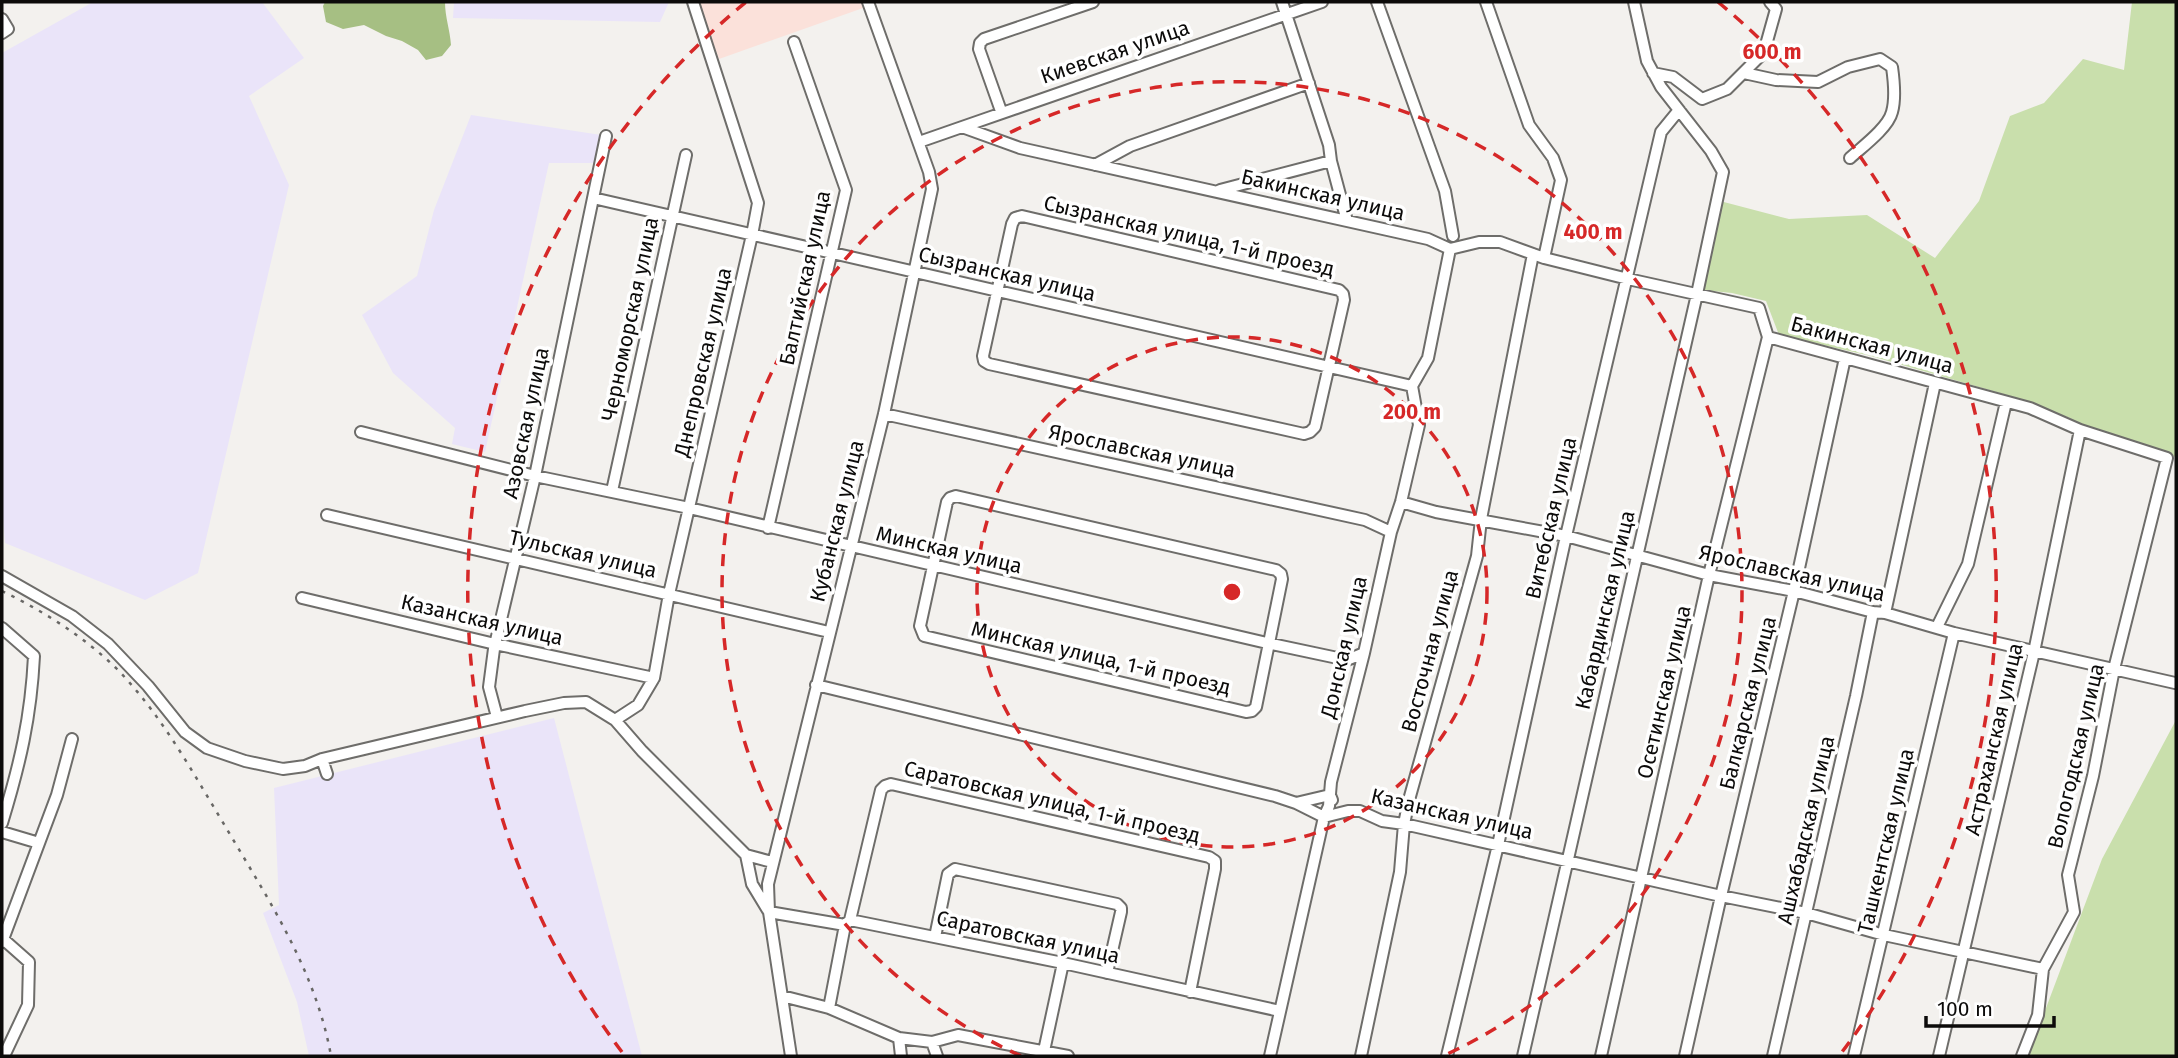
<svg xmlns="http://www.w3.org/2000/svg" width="2178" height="1058" font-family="'Fira Sans',sans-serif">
<rect width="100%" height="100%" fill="#f3f1ee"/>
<!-- industrial -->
<path fill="#eae4f9" d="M93 2H262L304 58 249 96 289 185 198 573 145 600 5 543 2 505V53Z
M454 2H669L660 22 453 18Z
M471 115 601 135 598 163H549L485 452 452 444 455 428 393 373 362 315 417 276 434 210Z
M554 718 642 1056H309L297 1002 263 913 279 905 274 788Z"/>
<!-- education -->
<path fill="#fbe1da" d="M698 2H861L863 8 719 59Z"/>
<!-- green -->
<path fill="#c9dfac" d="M2132 2H2176V457L2087 429 2070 418 2003 394 1871 356 1779 335 1766 301 1732 293 1703 290 1720 201 1789 219 1867 215 1935 258 1979 201 2010 116 2044 103 2083 59 2124 70Z
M2176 720V1056H2028L2102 859Z"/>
<!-- forest -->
<path fill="#a6bf83" d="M325 2H445C445 17 450 30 451 45L442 56 426 60 418 50 402 41 386 36 364 25 343 29 326 22 323 6Z"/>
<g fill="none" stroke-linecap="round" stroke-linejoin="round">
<!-- minor casing -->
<g stroke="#6e6d6a" stroke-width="14">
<path id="minor" d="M1282 2 1329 145 1331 161 1347 221
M1377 2 1445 191 1453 236
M1486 2 1529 125 1553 158 1561 180 1544 258
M2 19 8 29 2 33
M1653 73 1673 77 1702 99 1727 89 1764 52 1776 9 1770 2
M1744 73 1776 80 1818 82 1848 67 1880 59 1892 67C1894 81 1896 98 1892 112 1888 128 1862 147 1850 158
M1001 111 979 49 980 43 984 39 1093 2
M962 127 1322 2
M919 142 962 127 1020 148 1428 239 1450 249 1479 242H1500L1544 258 1628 279 1759 308 1768 337 2030 408 2080 430 2167 458 2114 669 2093 776 2068 875 2074 912 2043 969 2038 1015 2022 1056
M1095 165 1130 146 1309 83
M1220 190 1331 161
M593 198 1412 386
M1022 216 1339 290 1343 294 1344 300 1315 427 1310 432 1304 434 989 364 984 361 983 356 1012 224 1015 218Z
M884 414 1365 520 1391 532
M361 432 535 476 689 508 1267 643 1347 660 1364 653
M612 491 686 155
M956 496 1276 570 1281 574 1282 579 1256 707 1252 711 1246 712 924 636 920 626 947 502 950 498Z
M1401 502 1436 512 1566 536 1709 575 1794 591 1873 612 1885 613 1954 633 2175 683
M327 515 829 632
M768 528 846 190 794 42
M2 576 72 616 108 644 148 686 185 732 207 748 245 761 283 769 305 766 322 759
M302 598 495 644 654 678
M1885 613 1935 383
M1937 627 1968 564 2006 402
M2 628 34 656C31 717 20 764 2 823
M816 685 1275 796 1296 803 1324 817 1348 811H1360L1382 821 1404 824 1721 896 1806 913 1884 935 2043 969
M497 717 489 687 494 649 535 476 606 136
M615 720 638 705 654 678 669 594 752 235 758 203 693 2
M327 774 322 759 525 711 564 703 586 702 615 720 642 751 746 855 752 884 769 912 845 925 850 920 1063 963 1280 1011
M1296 803 1330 795 1332 800
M2 832 39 843
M746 855 772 862
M850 920 881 790 885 786 891 784 1209 857 1215 861V869L1190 992
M935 937 948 874 955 869 1117 904 1121 908V912L1107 973
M3 939 29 962 28 1005 4 1056
M2 942 57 795 72 739
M782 996 829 1008 899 1038 932 1042 958 1035 1068 1056
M829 1008 845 925
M899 1038 901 1056
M932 1042 937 1056
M1044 1051 1063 963
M791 1056 769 912 768 884 884 414 932 189 929 172 868 2
M1270 1056 1324 817 1329 806 1331 782 1364 653 1391 532 1401 502 1419 425 1412 386 1428 358 1450 249
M1361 1056 1400 872 1404 824 1409 800 1477 556 1481 519 1533 254
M1447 1056 1498 845 1566 536 1661 132 1679 110
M1523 1056 1697 294 1723 172 1711 151 1661 87 1647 61 1634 2
M1601 1056 1709 575 1768 337
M1685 1056 1721 896 1794 591 1845 358
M1773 1056 1856 696 1873 612
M1854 1056 1954 633
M1939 1056 2034 652 2080 430"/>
</g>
<!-- minor -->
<use href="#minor" stroke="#fff" stroke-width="10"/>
<!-- rail -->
<path stroke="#686765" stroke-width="2.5" stroke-dasharray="3.5 7" stroke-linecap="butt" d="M2 591C43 611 83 636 116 668 161 714 192 771 225 826 268 899 316 971 331 1056"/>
</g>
<!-- distance rings -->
<g fill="none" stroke="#d62828" stroke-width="3.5" stroke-dasharray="12 9">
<circle cx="1232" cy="592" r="255"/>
<path d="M1021 1056A510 510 0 1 1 1443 1056"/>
<path d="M622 1052A764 764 0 0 1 746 2M1718 2A764 764 0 0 1 1842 1052"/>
</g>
<g text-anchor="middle" stroke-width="7" stroke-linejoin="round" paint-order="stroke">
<!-- street labels -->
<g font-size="21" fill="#0c0b0a" stroke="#fff">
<text transform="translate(1115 52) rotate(-19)" y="7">Киевская улица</text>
<text transform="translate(1323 195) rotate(13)" y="7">Бакинская улица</text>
<text transform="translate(1189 236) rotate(13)" y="7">Сызранская улица, 1-й проезд</text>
<text transform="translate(1007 274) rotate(13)" y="7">Сызранская улица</text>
<text transform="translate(805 278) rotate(-78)" y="7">Балтийская улица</text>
<text transform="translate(630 319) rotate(-78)" y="7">Черноморская улица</text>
<text transform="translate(1872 345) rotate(15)" y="7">Бакинская улица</text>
<text transform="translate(703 362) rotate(-77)" y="7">Днепровская улица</text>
<text transform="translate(526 423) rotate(-78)" y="7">Азовская улица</text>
<text transform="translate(1142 451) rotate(12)" y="7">Ярославская улица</text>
<text transform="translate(1551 518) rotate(-77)" y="7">Витебская улица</text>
<text transform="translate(837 521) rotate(-76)" y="7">Кубанская улица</text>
<text transform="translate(949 550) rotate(13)" y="7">Минская улица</text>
<text transform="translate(583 554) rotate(13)" y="7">Тульская улица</text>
<text transform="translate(1792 573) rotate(13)" y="7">Ярославская улица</text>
<text transform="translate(1605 610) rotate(-77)" y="7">Кабардинская улица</text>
<text transform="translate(482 620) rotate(13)" y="7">Казанская улица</text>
<text transform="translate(1344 647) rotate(-77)" y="7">Донская улица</text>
<text transform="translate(1430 651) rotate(-75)" y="7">Восточная улица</text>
<text transform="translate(1101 658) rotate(13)" y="7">Минская улица, 1-й проезд</text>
<text transform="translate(1664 692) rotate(-77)" y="7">Осетинская улица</text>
<text transform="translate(1748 703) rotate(-76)" y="7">Балкарская улица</text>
<text transform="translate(1994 739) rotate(-77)" y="7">Астраханская улица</text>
<text transform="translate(2076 756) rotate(-77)" y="7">Вологодская улица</text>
<text transform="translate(1052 802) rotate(13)" y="7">Саратовская улица, 1-й проезд</text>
<text transform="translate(1452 814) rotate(13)" y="7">Казанская улица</text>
<text transform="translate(1806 830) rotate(-77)" y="7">Ашхабадская улица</text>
<text transform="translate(1886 841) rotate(-77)" y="7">Ташкентская улица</text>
<text transform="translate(1028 937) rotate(12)" y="7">Саратовская улица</text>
</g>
</g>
<circle cx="1232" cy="592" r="10" fill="#d62828" stroke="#fff" stroke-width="3.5"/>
<g font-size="21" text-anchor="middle" font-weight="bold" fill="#d62828" stroke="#fff" stroke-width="7" stroke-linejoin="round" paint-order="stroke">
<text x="1772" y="59">600 m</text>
<text x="1593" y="239">400 m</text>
<text x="1412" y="419">200 m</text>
</g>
<!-- border -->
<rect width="2178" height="1058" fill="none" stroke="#0c0b0a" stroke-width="7"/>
<!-- scale -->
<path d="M1926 1016v10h128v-10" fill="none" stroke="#0c0b0a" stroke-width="3.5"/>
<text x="1937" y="1016" font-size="21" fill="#0c0b0a" stroke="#ffffff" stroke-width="5" paint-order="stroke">100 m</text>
</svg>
